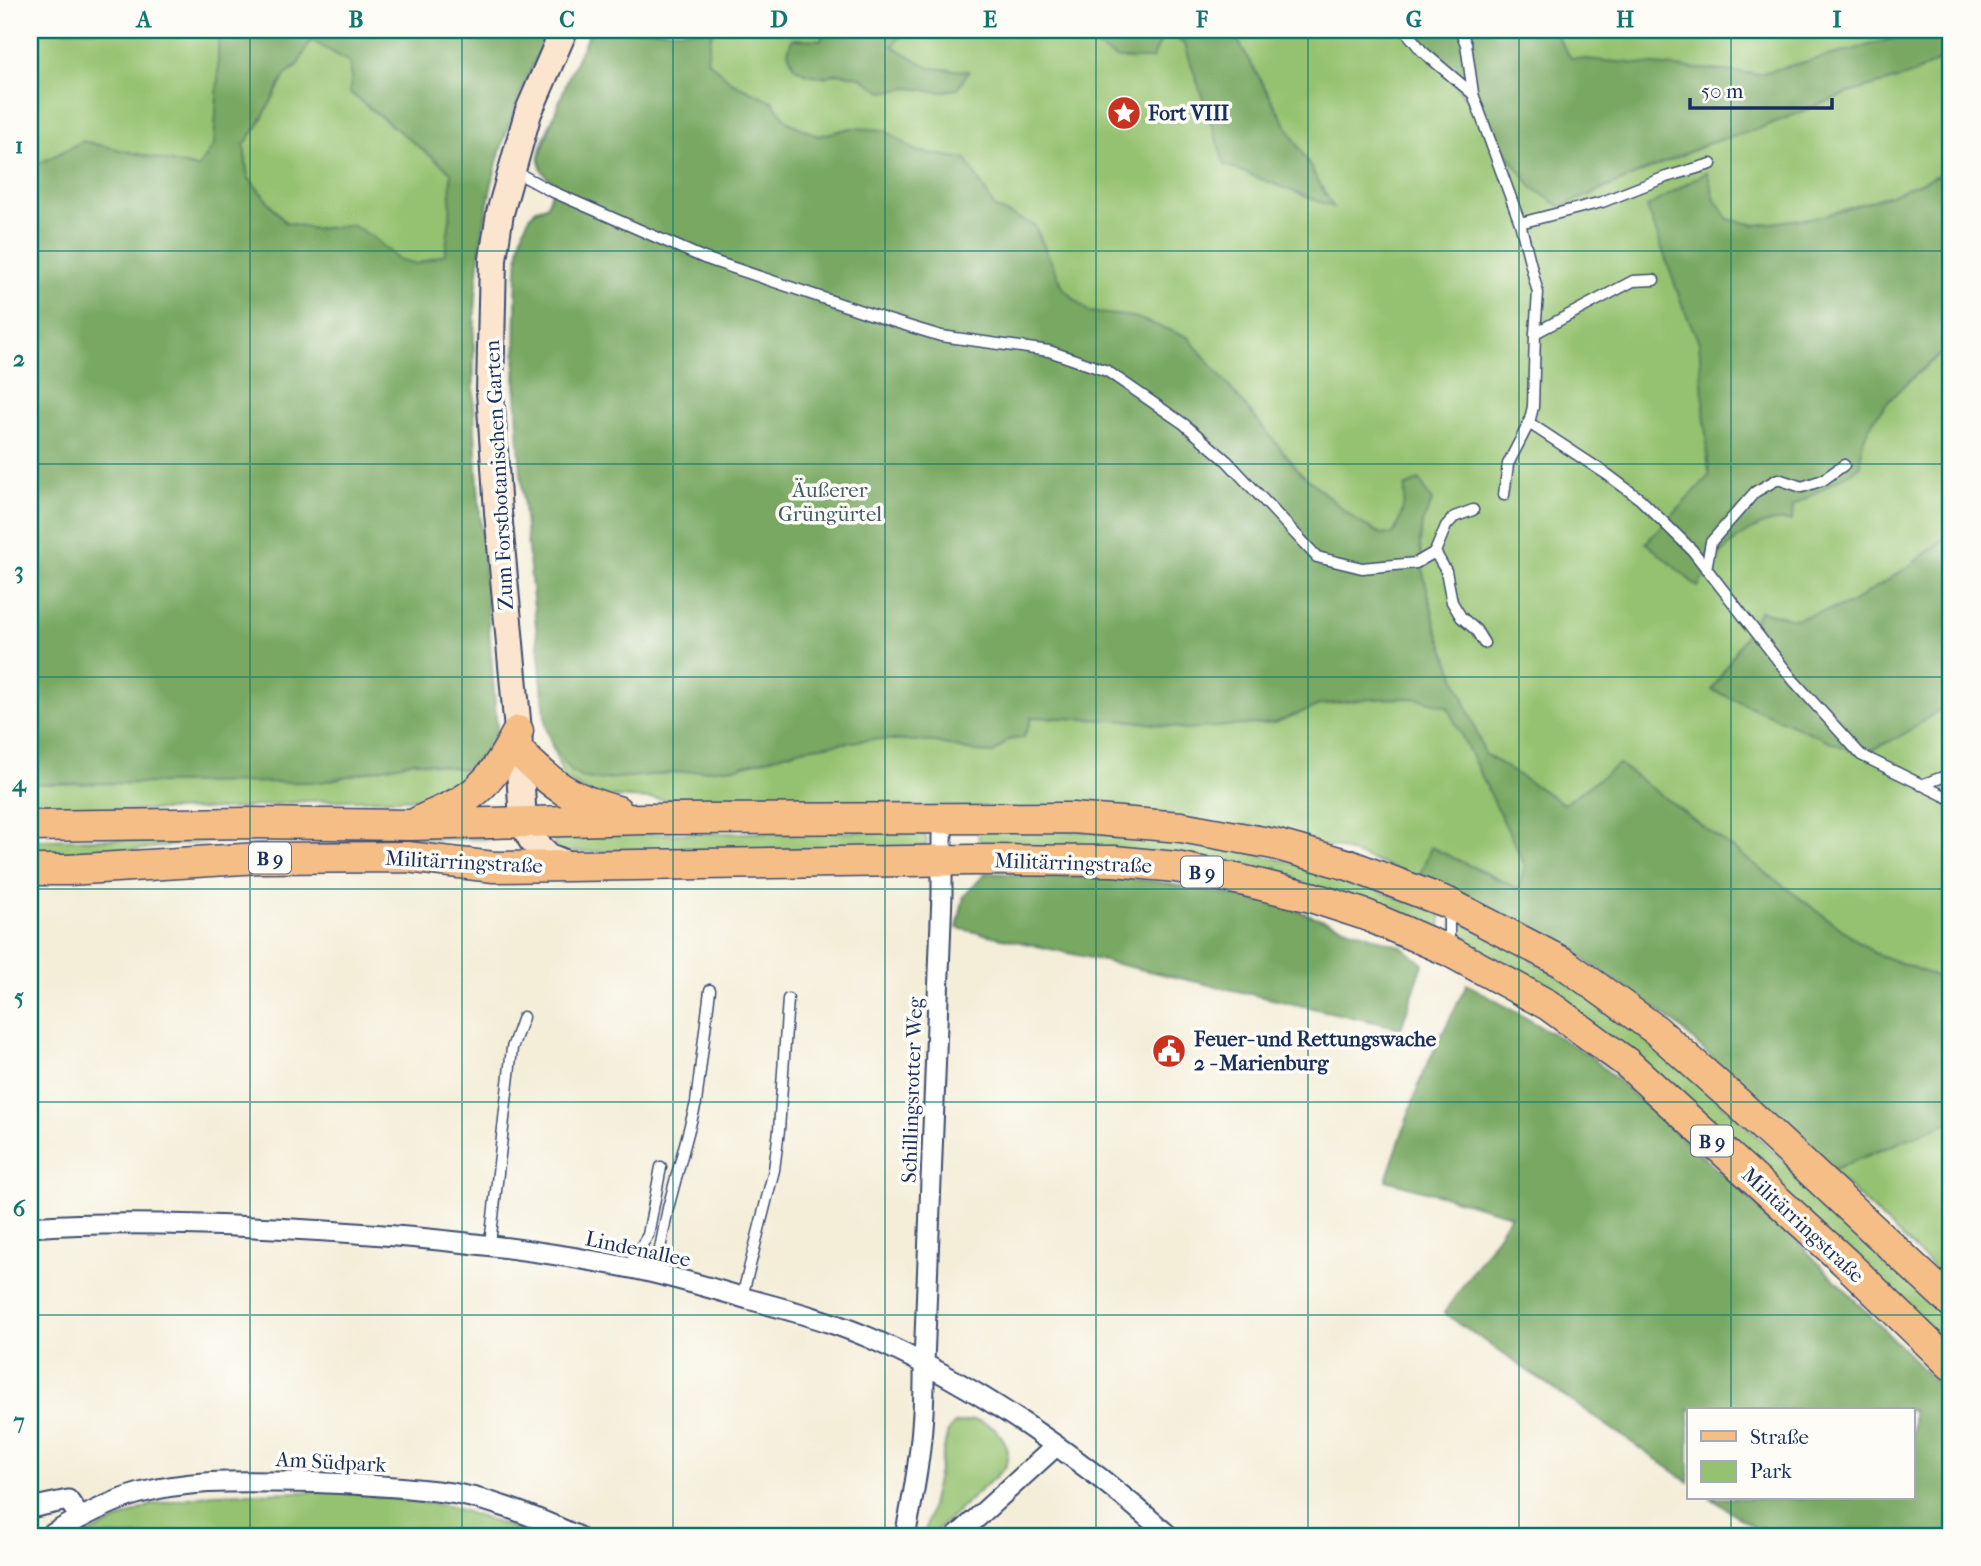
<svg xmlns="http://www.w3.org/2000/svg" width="1981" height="1566" font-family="'IM FELL French Canon',serif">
<rect width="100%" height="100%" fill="#fdfcf7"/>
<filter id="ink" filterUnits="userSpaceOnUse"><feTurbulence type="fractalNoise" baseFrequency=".0143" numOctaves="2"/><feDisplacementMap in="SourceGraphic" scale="14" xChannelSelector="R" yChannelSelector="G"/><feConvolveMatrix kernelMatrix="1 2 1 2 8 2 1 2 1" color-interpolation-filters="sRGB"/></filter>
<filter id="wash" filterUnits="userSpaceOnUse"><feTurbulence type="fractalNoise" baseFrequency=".00686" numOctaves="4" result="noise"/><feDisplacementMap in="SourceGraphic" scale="28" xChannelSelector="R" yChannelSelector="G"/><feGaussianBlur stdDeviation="1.57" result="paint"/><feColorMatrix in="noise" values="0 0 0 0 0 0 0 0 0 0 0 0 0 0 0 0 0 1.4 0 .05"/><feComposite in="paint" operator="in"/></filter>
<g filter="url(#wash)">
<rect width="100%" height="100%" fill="#f4eed9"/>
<!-- green -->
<path fill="#95c270" stroke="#587867" stroke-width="2" d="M30 30H550C529 72 509 117 497 162 467 278 471 397 480 515 485 587 491 659 497 731L477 772 443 798 307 801 231 809 30 812Z
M591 30H1951V1284L1674 1022 1566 947 1419 877 1335 847 852 807 629 798 594 795 564 779 546 727 515 383 518 269 521 241 531 215 536 209 547 206 555 183C546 177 539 169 539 157 540 145 547 132 552 120 564 90 576 59 591 30Z
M1062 830 1149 836 1236 849 1323 870 1441 913 1440 937 1372 906 980 851 978 831Z
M921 831 926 836 927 842 924 848 561 852 553 843 559 835Z
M403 836H491L492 839C396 840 300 838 204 843 146 846 88 859 30 859V840Z
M1452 918 1505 944 1609 1008 1727 1108 1951 1318V1351L1885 1285 1454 943Z
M973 1420C998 1424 1013 1443 1005 1468L930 1536 925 1533 948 1431 955 1424Z
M338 1491 449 1506 535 1536H83L151 1505 212 1494Z"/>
<!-- forest -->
<path fill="#78a862" stroke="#4a6c60" stroke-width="2" fill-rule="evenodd" d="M218 30H550C529 72 509 117 497 162 467 278 471 397 480 515 485 587 491 659 497 731L487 759 477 772 415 761 322 782 30 784V168L83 141 198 168 214 145 218 80ZM311 40 349 62 352 77 349 92 451 172 450 219 445 254 417 264 398 259 374 238 352 225 315 229 285 222 248 177 244 145 259 124 286 74 297 66Z
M591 30H712L707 60 733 83 772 101 788 122 818 136 851 128 885 130 916 151 966 159 995 208 1034 225 1064 289 1089 312 1134 317 1188 337 1300 472 1357 521 1381 534 1392 535C1402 520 1405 505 1405 487L1420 480 1432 502 1422 523 1420 544 1424 576 1436 627 1485 754 1564 804 1619 764 1874 953 1951 982V1121L1830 1171 1674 1022 1566 947 1419 877 1431 847 1519 889 1525 865 1447 706 1414 698 1371 699 1320 705 1274 723 1186 729 1135 721 1032 717 1023 738 1008 740 994 753 975 752 936 742 873 739 806 748 738 767 596 780 581 777 572 772 552 746 546 727C534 589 512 449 516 311 517 284 515 252 525 226 530 214 536 209 547 206L555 183C544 177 541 170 539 158L569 76Z
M824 30H905L893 46 930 68 969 71 957 89 940 92 909 88 883 92 860 77 838 73 824 77 807 74 794 67 788 52 792 39 821 40Z
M1085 30H1232L1333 207 1225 165 1185 45 1166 30 1152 59H1118L1077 36Z
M1414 30H1553L1571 58 1758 74 1863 47 1905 35 1913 30H1951V55L1911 75 1846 94 1758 129 1710 143 1561 207 1533 188Z
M1951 170V346C1920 372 1880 400 1864 438 1861 446 1861 457 1861 466L1793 506 1792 521C1785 521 1776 520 1770 522 1739 531 1712 559 1698 587L1646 543 1709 476 1699 342 1683 307 1647 207 1707 172 1715 199 1728 219 1756 225 1823 216 1893 194Z
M1951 535V702L1901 736 1861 755 1712 690 1760 611 1794 619 1848 605 1911 565 1943 539Z
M986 873 1147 880 1275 903 1402 947 1423 964 1401 1028 957 928 964 896Z
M1467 984 1588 1054 1794 1238 1951 1398V1536H1766L1711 1498H1913V1410H1689V1482L1444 1313 1511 1215 1386 1180 1423 1073Z"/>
</g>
<g filter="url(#ink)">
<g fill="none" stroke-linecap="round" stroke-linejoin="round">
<!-- service casing -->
<g stroke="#3c4c70" stroke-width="13">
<path id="service" d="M1405 30 1422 51 1473 94 1520 223 1538 293 1535 333
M1460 30 1466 44 1473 93
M514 171 551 191 704 258 885 319 941 336 1049 351 1107 371 1184 424 1227 461 1317 557 1362 568 1416 563 1435 552 1446 526 1454 517 1473 510
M1520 223 1602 202 1666 177 1711 164
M1529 423 1608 475 1640 499 1692 550 1794 681 1861 755 1951 799
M1504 495 1508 464 1529 423 1533 407 1535 333 1633 281 1654 280
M1435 552 1446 571 1452 602 1461 617 1476 630 1484 643
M1706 569 1711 542 1755 492 1778 479 1802 487 1823 480 1844 465
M1921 785 1951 774
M1449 910V947
M490 1244 512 1048 523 1017
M628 1268 648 1235 661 1167
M655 1274 668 1208 696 1103 710 990
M742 1297 774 1170 779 1130 788 999"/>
</g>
<!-- minor casing -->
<g stroke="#3c4c70" stroke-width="23">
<path id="minor" d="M30 1227C116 1221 205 1224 292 1229 408 1235 523 1246 636 1269 674 1277 711 1288 748 1299 789 1310 831 1321 870 1338 975 1384 1084 1459 1169 1536
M30 1508 68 1500 80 1517
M49 1536C77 1519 108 1502 140 1493 185 1481 231 1481 277 1482 330 1482 383 1485 436 1491 485 1496 533 1516 577 1536
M905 1536C918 1475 925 1426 924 1363L942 894V818
M957 1536 1056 1446"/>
</g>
<!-- secondary casing -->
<g stroke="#3c4c70" stroke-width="30">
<path id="secondary" d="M564 30 528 113 500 213 493 259 490 392 498 512 518 731 523 824 532 840 549 857 571 866"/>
</g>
<!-- primary casing -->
<g stroke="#3c4c70" stroke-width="33">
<path id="primary" d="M520 753C553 786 571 799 617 811
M418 822C439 811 465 803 481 786 497 771 508 750 518 731
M30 826 249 823 411 825 644 819 1072 818 1181 827 1274 844 1349 865 1448 903 1562 962 1656 1030 1738 1103 1951 1302
M30 870H68L259 858 407 857 494 867 974 860 1114 861 1176 867 1241 880 1311 897 1366 915 1449 951 1548 1005 1627 1063 1846 1263 1951 1365"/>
</g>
<!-- service -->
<use href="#service" stroke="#fff" stroke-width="10"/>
<!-- minor -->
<use href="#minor" stroke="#fff" stroke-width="19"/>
<!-- secondary -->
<use href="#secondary" stroke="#fbe5cf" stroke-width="26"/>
<!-- primary -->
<use href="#primary" stroke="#f6be87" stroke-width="30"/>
</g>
</g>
<!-- grid -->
<path fill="none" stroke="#0f766e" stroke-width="2" stroke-opacity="0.55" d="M250 30V1536M462 30V1536M673 30V1536M885 30V1536M1096 30V1536M1308 30V1536M1519 30V1536M1731 30V1410M30 251H1951M30 464H1951M30 677H1951M30 889H1951M30 1102H1951M30 1315H1951M1731 1498V1536"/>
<!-- icons -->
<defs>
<g id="sight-disc" transform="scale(1.75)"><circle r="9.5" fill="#c8321e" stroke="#fdfcf7"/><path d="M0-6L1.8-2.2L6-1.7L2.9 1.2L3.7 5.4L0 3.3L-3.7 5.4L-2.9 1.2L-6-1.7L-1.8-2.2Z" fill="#fff"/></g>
<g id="civic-disc" transform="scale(1.75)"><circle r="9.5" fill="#c8321e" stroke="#fdfcf7"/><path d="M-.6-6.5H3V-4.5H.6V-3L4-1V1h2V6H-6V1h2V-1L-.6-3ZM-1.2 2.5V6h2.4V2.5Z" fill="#fff"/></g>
</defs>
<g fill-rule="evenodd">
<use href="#sight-disc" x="1124" y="113"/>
<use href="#civic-disc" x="1169" y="1051"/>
</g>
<g text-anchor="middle" stroke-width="7" stroke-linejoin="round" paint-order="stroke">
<!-- shield labels -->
<g fill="#fdfcf7" stroke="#5f6c8c" stroke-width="2">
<rect x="249" y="842.5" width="42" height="31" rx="5"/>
<rect x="1181" y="856.5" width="42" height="31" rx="5"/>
<rect x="1691" y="1125.5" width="42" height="31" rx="5"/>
</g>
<g font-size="19" font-weight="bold" fill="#1b2f5e">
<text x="270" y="865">B 9</text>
<text x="1202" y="879">B 9</text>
<text x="1712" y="1148">B 9</text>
</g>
<!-- poi labels -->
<g font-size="21" font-weight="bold" fill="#1b2f5e" stroke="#fdfcf7" text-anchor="start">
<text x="1148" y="120">Fort VIII</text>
<text x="1194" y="1046">Feuer- und Rettungswache<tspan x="1194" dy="24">2 - Marienburg</tspan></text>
</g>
<!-- street labels -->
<g font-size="21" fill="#1b2f5e" stroke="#fdfcf7">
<text transform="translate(499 475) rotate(-93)" y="7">Zum Forstbotanischen Garten</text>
<text transform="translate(464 862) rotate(3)" y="7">Militärringstraße</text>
<text transform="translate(1073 863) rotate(2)" y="7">Militärringstraße</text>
<text transform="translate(912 1090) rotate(-88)" y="7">Schillingsrotter Weg</text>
<text transform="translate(1803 1225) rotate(43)" y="7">Militärringstraße</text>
<text transform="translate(638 1249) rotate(12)" y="7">Lindenallee</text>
<text transform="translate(331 1462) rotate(3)" y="7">Am Südpark</text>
</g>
<!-- park labels -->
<g font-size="21" fill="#405b63" stroke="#fdfcf7">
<text x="830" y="497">Äußerer<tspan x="830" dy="24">Grüngürtel</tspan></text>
</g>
</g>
<!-- margin -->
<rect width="1981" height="1566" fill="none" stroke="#fdfcf7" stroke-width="77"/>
<!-- legend -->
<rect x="1687" y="1408" width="228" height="91" fill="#fdfcf7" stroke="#a3aaba" stroke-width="2"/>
<rect x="1701" y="1431" width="35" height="10" fill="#f6be87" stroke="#a3aaba" stroke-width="2"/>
<text x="1750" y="1444" font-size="21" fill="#1b2f5e">Straße</text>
<rect x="1701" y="1461" width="35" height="21" fill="#95c270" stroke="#a3aaba" stroke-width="2"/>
<text x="1750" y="1478" font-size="21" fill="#1b2f5e">Park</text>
<!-- scale -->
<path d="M1690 98v10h142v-10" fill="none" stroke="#1b2f5e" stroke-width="3.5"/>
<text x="1701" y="98" font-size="21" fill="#1b2f5e" stroke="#fdfcf7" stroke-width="5" paint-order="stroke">50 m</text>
<rect x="38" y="38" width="1904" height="1490" fill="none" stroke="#0f766e" stroke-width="2.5"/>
<g font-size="23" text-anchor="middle" font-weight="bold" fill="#0f766e">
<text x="144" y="27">A</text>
<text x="356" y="27">B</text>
<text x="567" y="27">C</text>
<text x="779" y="27">D</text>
<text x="990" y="27">E</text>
<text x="1202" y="27">F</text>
<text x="1414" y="27">G</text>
<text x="1625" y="27">H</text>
<text x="1837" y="27">I</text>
<text x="19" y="153">1</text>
<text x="19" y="366">2</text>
<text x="19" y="578">3</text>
<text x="19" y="791">4</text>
<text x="19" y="1004">5</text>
<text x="19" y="1216">6</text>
<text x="19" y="1429">7</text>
</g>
</svg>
